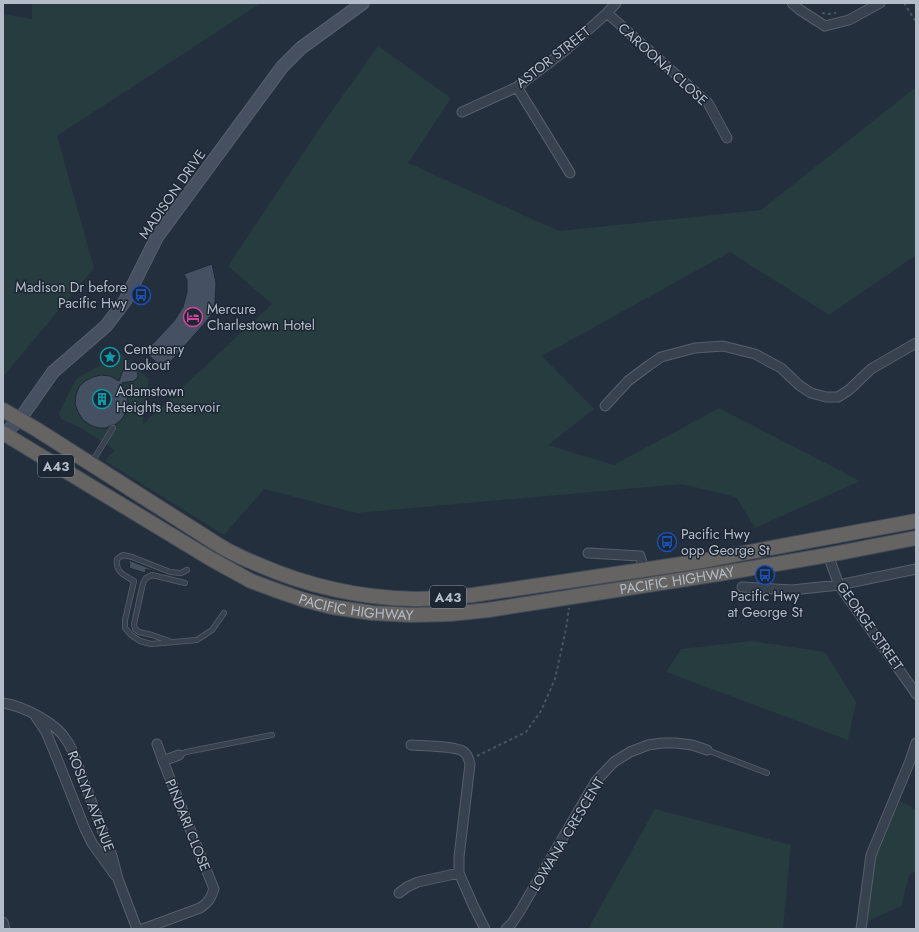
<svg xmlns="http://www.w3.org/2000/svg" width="919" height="932" font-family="Jost,sans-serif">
<rect width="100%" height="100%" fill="#242f3e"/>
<!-- green -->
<path fill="#263c3f" d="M32 3H261L57 136 94 268 3 377V14L32 19Z
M378 46 451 98 408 163 559 231 761 210 916 87V255L829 315 730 252 542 356 594 409 548 445 614 465 719 408 860 481 755 528 736 497 682 484 357 513 264 489 224 535 105 461 115 450 79 427 61 419 59 413 75 381 79 377 101 365 98 353 115 348 149 379 142 425 272 304 228 266 322 125Z
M752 641 825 652 856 702 848 740 666 672 681 649Z
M900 801 916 810V871L909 875 901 906 868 921 874 855Z
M655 809 791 845 783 929H588Z"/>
<!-- building -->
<path fill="#455162" stroke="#1f2835" d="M212 264 216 283 215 302 212 314 205 323 164 369 145 352 174 321 183 307 187 292V280L184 274Z
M125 365 135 369 137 371 138 375 137 378 134 381 122 383 127 395 128 403 126 412 122 419 115 425H112L106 428H98L90 425 83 420 78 412 75 404 76 395 79 387 85 381 93 377 101 375 110 376 119 381Z
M129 560 131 561 167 575 146 569 145 573 129 568 130 563H129Z"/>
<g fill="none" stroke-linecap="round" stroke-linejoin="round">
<!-- service casing -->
<g stroke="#565f6c" stroke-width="6">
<path id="service" d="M92 462 113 428
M187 570 181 573 170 572 132 557 123 555 117 559C115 572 124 575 134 581L125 620V628L131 635 140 641 151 644 197 640 212 630 224 613
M169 641 152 635 139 632 135 629 134 624 143 583 146 578 152 575 185 583
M707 750 767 773
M179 755 186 752 272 735"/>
</g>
<!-- minor casing -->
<g stroke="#565f6c" stroke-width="11">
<path id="minor" d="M792 3 800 10 825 26 849 20 880 3
M607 13 708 103 727 138
M517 87 570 173
M462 112 517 87 567 49 607 13 616 3
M605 406 628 381 648 366 661 357 695 348 723 346 755 354 781 368 799 385 811 393 826 397H838L849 390 871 369 916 343
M588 553 640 556 644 569
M828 555 839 585 915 692 916 694
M742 587 792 590 839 585 916 569
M3 703C23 706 57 723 67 741 70 745 72 750 74 755L112 856 118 879 137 929
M36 717 46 732 58 761 85 829 92 843 115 875
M157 744 163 761
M411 745C423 746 457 746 464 752 468 755 469 760 470 764L459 857V873L473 905 485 929
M399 893 407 887 418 882 459 873
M3 922 5 929
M143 929 200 908C208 903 211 898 214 889L163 761 179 755
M506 929 512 923 520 911 596 781 614 762 630 752 648 745 662 743H676L692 745 707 750
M861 929 871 855 910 761 916 743"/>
</g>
<!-- secondary casing -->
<g stroke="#565f6c" stroke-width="14">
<path id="secondary" d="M5 433 20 419 53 372 106 326 125 301 157 237 282 67 301 48 363 3"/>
</g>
<!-- trunk casing -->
<g stroke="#434c59" stroke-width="16">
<g id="trunk">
<path d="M3 410 36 429 209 539C217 544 226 550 235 554 242 558 250 561 257 564 307 586 361 598 415 599 434 599 453 597 473 595L696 562 916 521"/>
<path id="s1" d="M3 433 211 559 251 581 278 591 304 600 332 607 373 613 411 615 450 614 488 610 718 574 828 555 916 538"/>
</g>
</g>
<!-- path -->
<path stroke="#44595c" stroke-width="2" stroke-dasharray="3 3" stroke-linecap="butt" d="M904 3 916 22
M822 13 828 14 836 13
M477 756 526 732 541 711 555 679 566 629 569 608"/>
<!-- service -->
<use href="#service" stroke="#38414e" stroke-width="4.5"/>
<!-- minor -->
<use href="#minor" stroke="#38414e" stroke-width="9"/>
<!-- secondary -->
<use href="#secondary" stroke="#465061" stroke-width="12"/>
<!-- trunk -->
<use href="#trunk" stroke="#656462" stroke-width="14"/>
</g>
<!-- icons -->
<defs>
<g id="bus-ring" transform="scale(1)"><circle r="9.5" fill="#1d2633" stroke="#1a4fb4" stroke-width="1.5"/><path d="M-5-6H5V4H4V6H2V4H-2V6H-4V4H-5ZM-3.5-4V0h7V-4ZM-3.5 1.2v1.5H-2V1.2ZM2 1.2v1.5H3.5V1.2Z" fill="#1a4fb4"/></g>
<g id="hotel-ring" transform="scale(1)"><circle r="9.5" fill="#1d2633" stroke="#d1479c" stroke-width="1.5"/><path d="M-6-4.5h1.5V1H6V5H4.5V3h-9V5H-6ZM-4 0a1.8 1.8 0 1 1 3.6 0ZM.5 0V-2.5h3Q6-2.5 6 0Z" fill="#d1479c"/></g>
<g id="sight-ring" transform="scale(1)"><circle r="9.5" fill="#1d2633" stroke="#0f9aa8" stroke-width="1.5"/><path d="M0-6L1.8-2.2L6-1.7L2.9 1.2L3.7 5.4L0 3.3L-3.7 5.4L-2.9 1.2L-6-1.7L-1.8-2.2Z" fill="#0f9aa8"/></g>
<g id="building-ring" transform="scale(1)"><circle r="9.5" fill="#1d2633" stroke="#0f9aa8" stroke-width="1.5"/><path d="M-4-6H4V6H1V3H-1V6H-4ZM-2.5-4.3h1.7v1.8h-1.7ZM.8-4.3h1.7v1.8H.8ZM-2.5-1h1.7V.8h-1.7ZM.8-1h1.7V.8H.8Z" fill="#0f9aa8"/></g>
</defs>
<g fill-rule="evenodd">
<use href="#bus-ring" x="141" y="295"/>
<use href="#hotel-ring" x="193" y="317"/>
<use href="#sight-ring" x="110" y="357"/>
<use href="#building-ring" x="102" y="399"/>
<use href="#bus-ring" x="667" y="542"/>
<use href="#bus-ring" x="765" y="575"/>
</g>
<g text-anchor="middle" stroke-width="3" stroke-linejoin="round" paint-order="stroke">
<!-- shield labels -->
<g fill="#1d2633" stroke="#878f9c" stroke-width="1">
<rect x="38" y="455" width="36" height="22" rx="3"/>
<rect x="430" y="586" width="36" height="22" rx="3"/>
</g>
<g font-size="13" font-weight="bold" fill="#b4bcc9">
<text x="56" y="471">A43</text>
<text x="448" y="602">A43</text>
</g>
<!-- street labels -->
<g font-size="14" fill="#b4bcc9" stroke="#1d2633">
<text transform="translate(553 57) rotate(-38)" y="5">ASTOR STREET</text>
<text transform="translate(663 64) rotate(42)" y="5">CAROONA CLOSE</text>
<text transform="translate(172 194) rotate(-55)" y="5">MADISON DRIVE</text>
<text dy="5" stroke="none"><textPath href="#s1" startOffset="722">PACIFIC HIGHWAY</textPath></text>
<text dy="5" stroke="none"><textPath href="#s1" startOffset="398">PACIFIC HIGHWAY</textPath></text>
<text transform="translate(870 626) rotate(55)" y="5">GEORGE STREET</text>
<text transform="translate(91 801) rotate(69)" y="5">ROSLYN AVENUE</text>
<text transform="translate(188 825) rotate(68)" y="5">PINDARI CLOSE</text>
<text transform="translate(567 834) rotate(-59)" y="5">LOWANA CRESCENT</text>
</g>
<!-- poi labels -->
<g font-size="14" fill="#b4bcc9" stroke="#1d2633" text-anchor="start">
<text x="127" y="292" text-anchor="end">Madison Dr before<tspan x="127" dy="16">Pacific Hwy</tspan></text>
<text x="207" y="314">Mercure<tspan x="207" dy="16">Charlestown Hotel</tspan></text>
<text x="124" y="354">Centenary<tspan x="124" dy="16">Lookout</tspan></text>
<text x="116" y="396">Adamstown<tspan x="116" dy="16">Heights Reservoir</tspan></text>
<text x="681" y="539">Pacific Hwy<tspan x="681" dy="16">opp George St</tspan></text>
<text x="765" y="601" text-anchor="middle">Pacific Hwy<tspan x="765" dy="16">at George St</tspan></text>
</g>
</g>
<!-- border -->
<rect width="919" height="932" fill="none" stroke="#b4bcc9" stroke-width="8"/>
</svg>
